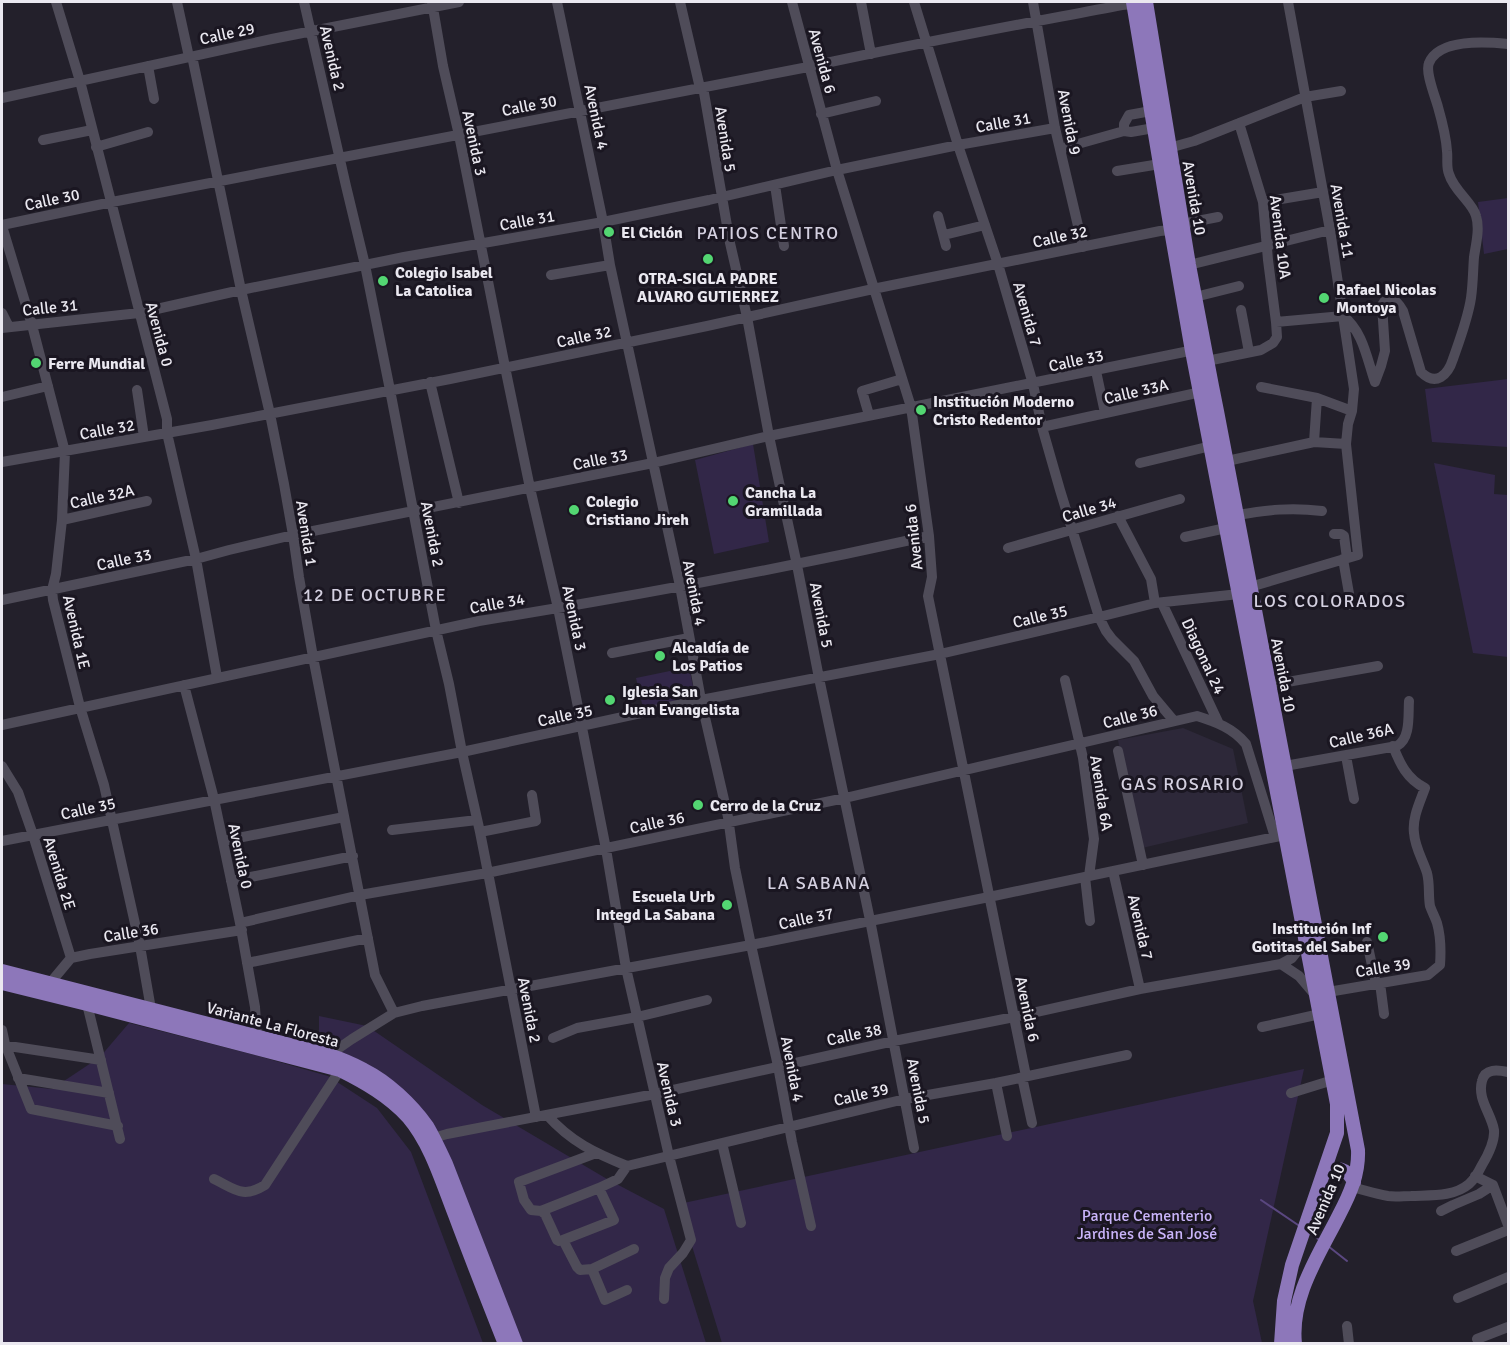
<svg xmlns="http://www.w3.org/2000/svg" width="1510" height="1345" font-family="Signika,sans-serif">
<rect width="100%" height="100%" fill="#23202b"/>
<!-- built -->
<path fill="#2d2839" d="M1183 728 1233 749 1248 823 1138 849 1118 740Z"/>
<!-- green -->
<path fill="#322748" d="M1508 198V249L1484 254 1478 202Z
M1508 379V447L1432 442 1425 389Z
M753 444 769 542 714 554 695 460Z
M1434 463 1495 475 1494 494 1508 495V657L1473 653Z
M689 667 695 696 643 708 636 678Z
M319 1016 367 1026 482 1105 607 1179 664 1209 706 1343H519L388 1080 360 1060 319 1042Z
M129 1023 251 1054 328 1076 377 1108 411 1152 483 1343 2 1344V1084L52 1089 100 1057Z
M1304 1069 1253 1301 1262 1343H722L679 1204Z"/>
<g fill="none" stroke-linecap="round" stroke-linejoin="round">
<!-- stream -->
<path stroke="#5a4780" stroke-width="2" d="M1261 1200 1301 1227
M1308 1232 1321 1241
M1328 1246 1347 1261"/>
<!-- minor -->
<path stroke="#4f4c59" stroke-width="10" d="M56 2 80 81 167 419V433L196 559 217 677
M177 2 189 57
M304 2 346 186 365 265 390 390 436 630 449 684 462 752 480 832 536 1117
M432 2 443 66 459 135 505 367 530 488 558 608 574 687 606 849 626 968 669 1156 691 1240 683 1253 669 1268 665 1278 664 1299
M557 2 603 222 610 265 680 586 701 700 728 817 735 868 751 945 778 1066 792 1142 811 1226
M680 2 700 88
M792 2 837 170 911 407 929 536 932 577 928 596 1026 1076
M861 2 871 54
M914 2 958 145 998 264 1033 384 1042 427 1060 490 1099 617 1106 631 1112 639 1134 661 1153 696 1174 721
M1033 2 1055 128 1083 247
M192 56 241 290 270 414 284 484 293 535 299 577 313 657 375 975 394 1013
M148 66 154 99
M703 87 730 243 747 317 769 436 797 565 819 678 870 920 914 1148
M2 98 272 39 459 2
M821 114 876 101
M1124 131V124L1129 115 1151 111
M43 140 92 130
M96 147 148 132
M1169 148 1194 141 1305 97 1341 91
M1060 149 1124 131 1131 132 1154 128
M1117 171 1160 164
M775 185 784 246
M1263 202 1323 192
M938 216 946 246
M1182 224 1218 217
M2 225 112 202 808 67C912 44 1017 25 1122 5L1134 4
M2 226 32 325 65 452 62 520 56 574 52 590 53 600 80 707 104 785 140 946 151 1009
M944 235 985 225
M1189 265 1330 230
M551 275 610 265
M1195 297 1239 286
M1241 310 1249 352
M2 313 9 327
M1276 322 1343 316C1363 331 1367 359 1375 382
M2 328 139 313 241 290 404 257 603 222 709 200 837 170 958 145 1055 128
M1202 362 1261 350 1273 343 1277 337 1276 322 1268 260 1263 202 1239 123
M1096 371 1105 413
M430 382 459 503
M1375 382 1381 366 1385 351 1382 305 1386 299 1388 297C1396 300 1399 304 1403 311L1421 372C1436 387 1448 375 1453 359 1460 339 1468 318 1471 298 1473 284 1473 270 1474 257 1476 244 1480 228 1476 216 1473 203 1454 191 1449 174 1446 167 1448 159 1447 151 1446 136 1442 121 1438 107 1435 96 1425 72 1429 63 1439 38 1487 42 1508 44
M1261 387 1317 398 1352 411
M137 390 144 437
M2 397 48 386
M869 415 862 391 902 379
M1042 427 1201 392
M1314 442 1317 398
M1227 461 1314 442 1346 444
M2 462 212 425 450 379 707 326 873 289 1160 231 1171 230
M1140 463 1211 446
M1237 515C1268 510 1290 507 1322 511
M1118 516 1151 579 1155 603
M62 520 147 501
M1334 534H1341L1344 536 1347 558
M1185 537 1226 528
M1008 548 1180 499
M1343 559 1351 605
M1250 587 1358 555 1346 444 1348 424 1352 411 1354 389 1330 230 1288 2
M2 600 196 559 229 550 293 535 653 463 769 436 1199 349
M1162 603 1218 722
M612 653 689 638
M1065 680 1083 758 1094 839 1089 876
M184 685 214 799 240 923 255 1007 257 1036
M1270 685 1378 666
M2 725 479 621C630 597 780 569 929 536
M1118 751 1143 865
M1346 756 1354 799
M2 766 18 792 33 835 71 958
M1285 766 1397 746C1411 738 1408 715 1409 701
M392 830 477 820
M480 832 536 821 532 795
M2 841 462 752 701 700 940 654 1099 617 1155 603 1239 594
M223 841 344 817
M1113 871 1140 989
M1085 877 1090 921
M231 881 353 856
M240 923 360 895 487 873 845 798 1197 716C1216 722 1233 728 1246 744L1275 837
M1367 942 1376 984
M247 963 368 938
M1281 964 1299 976 1316 996
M1380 983 1384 1014
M46 988 71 958 90 954 242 930
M1328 992 1428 975 1440 965C1441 951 1441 937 1437 923 1435 917 1432 912 1430 906 1428 895 1430 884 1427 873 1423 860 1415 848 1414 833 1412 818 1420 802 1425 788 1407 779 1400 764 1393 746
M87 1004 120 1139
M1262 1027 1320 1014
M2 1030 5 1044 31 1109 118 1126
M553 1038 577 1028 637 1017 707 1000
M2 1045 101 1060
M329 1055 352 1039 394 1013 422 1006 751 945 989 897 1280 836
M1022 1077 1032 1123
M18 1078 109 1093
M996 1083 1007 1136
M1291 1093 1333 1080
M547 1115C571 1142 595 1153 627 1166L905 1099 996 1083 1127 1055
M433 1138 447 1134 655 1094 894 1041 1014 1017 1140 989 1281 964 1292 958 1306 940
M722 1143 741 1223
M596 1153 519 1182 524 1200 531 1210 541 1211 545 1214 557 1240 559 1241 563 1240 577 1267 580 1270 592 1269 605 1300 627 1290
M1475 1176 1493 1185 1508 1225
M214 1179C235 1189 243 1199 265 1185L340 1070
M1352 1187C1364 1190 1376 1194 1388 1196 1395 1197 1404 1196 1411 1196 1430 1195 1454 1197 1469 1184 1475 1179 1479 1171 1482 1165 1488 1155 1495 1142 1494 1130 1491 1113 1477 1099 1482 1081 1485 1068 1498 1070 1508 1072
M541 1211 599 1188 618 1179 627 1166
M1441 1211 1453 1205 1479 1194 1493 1185
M563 1240 614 1220 599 1188
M1456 1251 1508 1230
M592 1269 634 1249
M1458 1298 1508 1277
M1347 1326 1349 1344
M1477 1339 1508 1327"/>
<!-- major -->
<path stroke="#8d77ba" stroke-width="14" d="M1133 2 1171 230 1192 351 1337 1104V1133L1292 1265 1284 1301 1281 1344
M1146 2 1189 265 1212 386 1217 411 1358 1150C1359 1174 1350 1194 1339 1215 1319 1255 1290 1297 1295 1344
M2 971 329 1055C341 1059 353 1064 364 1070 388 1082 411 1104 427 1126 434 1138 440 1151 446 1164L516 1344
M2 983 87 1004 340 1070C364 1082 389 1096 408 1117 431 1144 442 1182 455 1215 471 1258 488 1301 505 1344
M1324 1174C1336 1165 1348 1169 1354 1182"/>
</g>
<!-- markers -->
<g fill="#53d672" stroke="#1a1621" stroke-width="2">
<circle cx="609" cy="232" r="6"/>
<circle cx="708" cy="259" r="6"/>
<circle cx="383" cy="281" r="6"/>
<circle cx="1324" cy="298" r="6"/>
<circle cx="36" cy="363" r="6"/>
<circle cx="921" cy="410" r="6"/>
<circle cx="733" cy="501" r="6"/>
<circle cx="574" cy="510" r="6"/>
<circle cx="660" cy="656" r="6"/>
<circle cx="610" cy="700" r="6"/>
<circle cx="698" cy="805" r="6"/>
<circle cx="727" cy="905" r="6"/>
<circle cx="1383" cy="937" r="6"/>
</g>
<g text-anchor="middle" stroke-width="6" stroke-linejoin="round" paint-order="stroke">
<!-- street labels -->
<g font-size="16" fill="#eae8f0" stroke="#1a1621">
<text transform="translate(227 33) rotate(-12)" y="6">Calle 29</text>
<text transform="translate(333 58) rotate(77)" y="6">Avenida 2</text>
<text transform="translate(823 61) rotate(75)" y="6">Avenida 6</text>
<text transform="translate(529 105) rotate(-11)" y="6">Calle 30</text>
<text transform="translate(597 117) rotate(78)" y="6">Avenida 4</text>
<text transform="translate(1003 122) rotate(-10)" y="6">Calle 31</text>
<text transform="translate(1070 122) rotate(79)" y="6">Avenida 9</text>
<text transform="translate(726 139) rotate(81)" y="6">Avenida 5</text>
<text transform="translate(475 143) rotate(78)" y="6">Avenida 3</text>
<text transform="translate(1195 198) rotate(80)" y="6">Avenida 10</text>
<text transform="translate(52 199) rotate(-12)" y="6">Calle 30</text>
<text transform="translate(527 220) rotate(-10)" y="6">Calle 31</text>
<text transform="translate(1343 221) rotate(80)" y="6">Avenida 11</text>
<text transform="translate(1060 236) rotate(-12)" y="6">Calle 32</text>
<text transform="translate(1281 237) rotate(83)" y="6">Avenida 10A</text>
<text transform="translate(50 307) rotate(-6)" y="6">Calle 31</text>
<text transform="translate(1028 314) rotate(74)" y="6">Avenida 7</text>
<text transform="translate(160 334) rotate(75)" y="6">Avenida 0</text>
<text transform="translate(584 336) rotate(-12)" y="6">Calle 32</text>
<text transform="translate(1076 360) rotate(-12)" y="6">Calle 33</text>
<text transform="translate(1136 391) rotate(-13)" y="6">Calle 33A</text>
<text transform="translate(107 429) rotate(-10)" y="6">Calle 32</text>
<text transform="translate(600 459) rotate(-11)" y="6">Calle 33</text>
<text transform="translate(102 496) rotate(-12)" y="6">Calle 32A</text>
<text transform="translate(1089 509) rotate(-16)" y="6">Calle 34</text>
<text transform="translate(307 533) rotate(81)" y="6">Avenida 1</text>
<text transform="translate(433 534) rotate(79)" y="6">Avenida 2</text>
<text transform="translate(913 537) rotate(-96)" y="6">Avenida 6</text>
<text transform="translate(124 559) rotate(-12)" y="6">Calle 33</text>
<text transform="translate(695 593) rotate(79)" y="6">Avenida 4</text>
<text transform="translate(497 603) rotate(-10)" y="6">Calle 34</text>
<text transform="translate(822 615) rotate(79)" y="6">Avenida 5</text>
<text transform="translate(1040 616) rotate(-13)" y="6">Calle 35</text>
<text transform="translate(575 618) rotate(78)" y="6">Avenida 3</text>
<text transform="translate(77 632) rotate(77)" y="6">Avenida 1E</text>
<text transform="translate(1204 656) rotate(65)" y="6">Diagonal 24</text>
<text transform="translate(1284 675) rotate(79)" y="6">Avenida 10</text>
<text transform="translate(565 715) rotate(-12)" y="6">Calle 35</text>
<text transform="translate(1130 716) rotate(-14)" y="6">Calle 36</text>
<text transform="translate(1361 735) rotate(-13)" y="6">Calle 36A</text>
<text transform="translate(1102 793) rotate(81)" y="6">Avenida 6A</text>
<text transform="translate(88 808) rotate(-12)" y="6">Calle 35</text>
<text transform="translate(657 822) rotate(-12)" y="6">Calle 36</text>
<text transform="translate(241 856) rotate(78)" y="6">Avenida 0</text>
<text transform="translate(60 873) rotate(73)" y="6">Avenida 2E</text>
<text transform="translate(806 918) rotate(-12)" y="6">Calle 37</text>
<text transform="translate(1141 927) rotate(77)" y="6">Avenida 7</text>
<text transform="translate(131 932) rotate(-9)" y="6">Calle 36</text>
<text transform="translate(1383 967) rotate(-9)" y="6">Calle 39</text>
<text transform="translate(1028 1009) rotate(78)" y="6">Avenida 6</text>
<text transform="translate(530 1010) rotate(79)" y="6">Avenida 2</text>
<text transform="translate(273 1024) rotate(15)" y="6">Variante La Floresta</text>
<text transform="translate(854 1034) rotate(-12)" y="6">Calle 38</text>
<text transform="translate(793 1069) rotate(79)" y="6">Avenida 4</text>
<text transform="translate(919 1091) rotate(79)" y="6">Avenida 5</text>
<text transform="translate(670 1094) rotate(77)" y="6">Avenida 3</text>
<text transform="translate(861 1094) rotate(-13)" y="6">Calle 39</text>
<text transform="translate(1325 1199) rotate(-67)" y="6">Avenida 10</text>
</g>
<!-- poi labels -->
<g font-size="16" font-weight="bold" fill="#eae8f0" stroke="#1a1621" text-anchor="start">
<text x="621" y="238">El Ciclón</text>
<text x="395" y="278">Colegio Isabel<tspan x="395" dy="18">La Catolica</tspan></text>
<text x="708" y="284" text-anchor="middle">OTRA-SIGLA PADRE<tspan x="708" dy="18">ALVARO GUTIERREZ</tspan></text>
<text x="1336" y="295">Rafael Nicolas<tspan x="1336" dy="18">Montoya</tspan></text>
<text x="48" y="369">Ferre Mundial</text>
<text x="933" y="407">Institución Moderno<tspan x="933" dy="18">Cristo Redentor</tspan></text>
<text x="745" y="498">Cancha La<tspan x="745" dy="18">Gramillada</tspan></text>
<text x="586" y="507">Colegio<tspan x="586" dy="18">Cristiano Jireh</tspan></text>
<text x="672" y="653">Alcaldía de<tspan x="672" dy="18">Los Patios</tspan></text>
<text x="622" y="697">Iglesia San<tspan x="622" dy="18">Juan Evangelista</tspan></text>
<text x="710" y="811">Cerro de la Cruz</text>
<text x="715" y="902" text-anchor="end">Escuela Urb<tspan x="715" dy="18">Integd La Sabana</tspan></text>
<text x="1371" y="934" text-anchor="end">Institución Inf<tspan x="1371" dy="18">Gotitas del Saber</tspan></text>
</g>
<!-- park labels -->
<g font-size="16" fill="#c9b4f9" stroke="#1a1621">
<text x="1147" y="1221">Parque Cementerio<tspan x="1147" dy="18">Jardines de San José</tspan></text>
</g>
<!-- neighbourhood labels -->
<g font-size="18" letter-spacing="1.5" fill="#d4d0e0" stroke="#1a1621">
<text x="768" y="239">PATIOS CENTRO</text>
<text x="375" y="601">12 DE OCTUBRE</text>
<text x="1330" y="607">LOS COLORADOS</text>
<text x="1183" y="790">GAS ROSARIO</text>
<text x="819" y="889">LA SABANA</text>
</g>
</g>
<!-- border -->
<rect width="1510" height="1345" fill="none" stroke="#eae8f0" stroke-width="6"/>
</svg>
